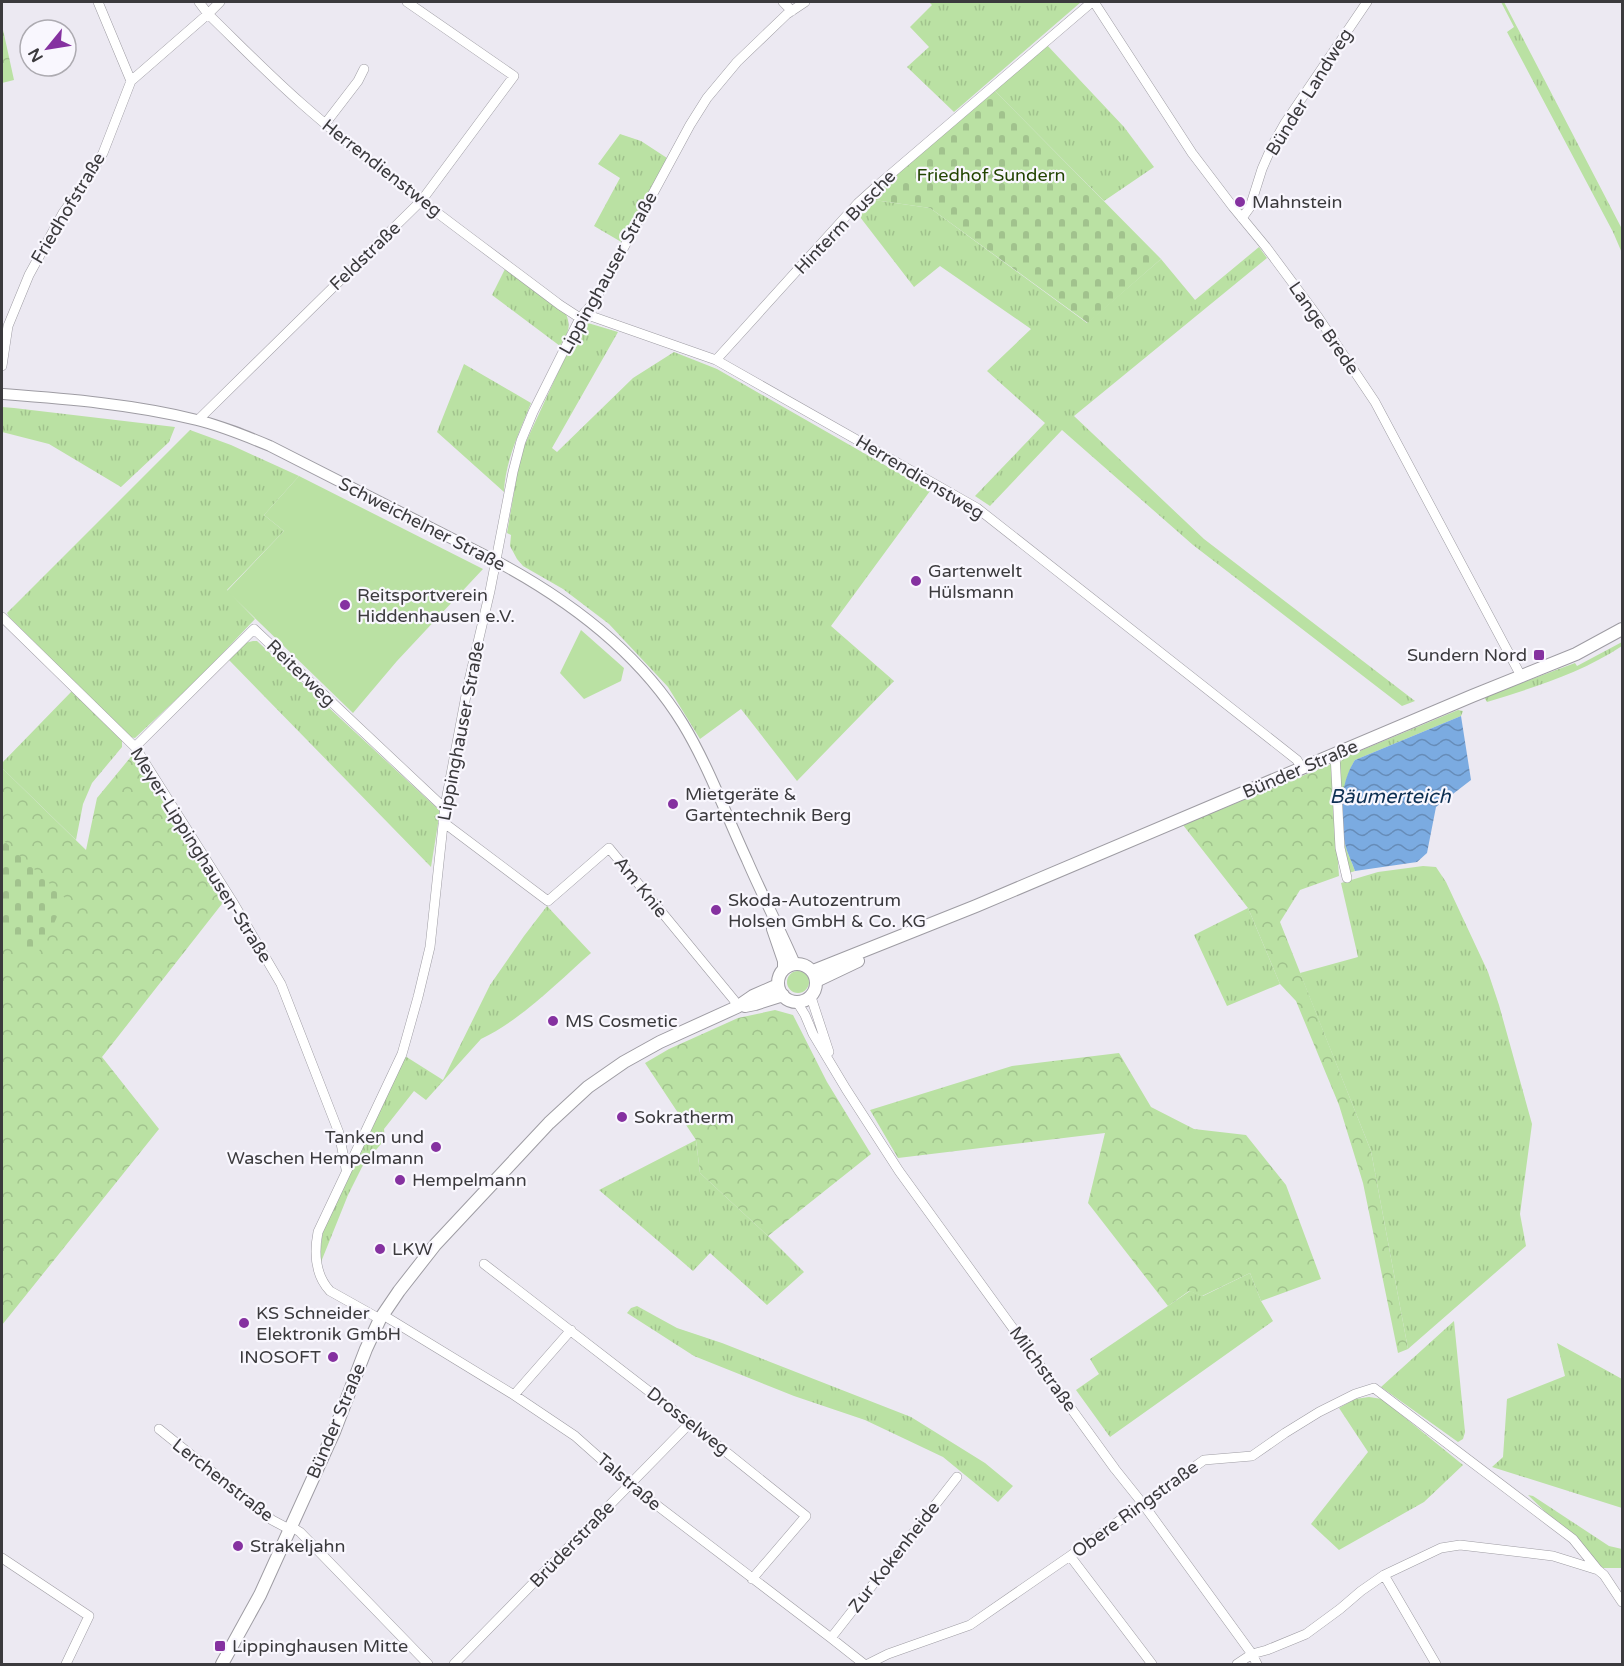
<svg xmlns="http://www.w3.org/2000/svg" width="1624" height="1666" font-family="'Varela Round',sans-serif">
<defs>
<pattern id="grass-tufts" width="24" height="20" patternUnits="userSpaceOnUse" patternTransform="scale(1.5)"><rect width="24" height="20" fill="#bae1a3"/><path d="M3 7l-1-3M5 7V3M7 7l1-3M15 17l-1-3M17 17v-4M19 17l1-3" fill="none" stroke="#a1c28d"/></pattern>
<pattern id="forest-crowns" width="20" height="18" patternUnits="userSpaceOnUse" patternTransform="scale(1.5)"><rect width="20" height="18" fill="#bae1a3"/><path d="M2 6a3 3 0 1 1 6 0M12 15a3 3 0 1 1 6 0" fill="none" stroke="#a1c28d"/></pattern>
<pattern id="cemetery-stones" width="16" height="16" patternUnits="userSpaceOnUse" patternTransform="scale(1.5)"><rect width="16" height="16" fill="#bae1a3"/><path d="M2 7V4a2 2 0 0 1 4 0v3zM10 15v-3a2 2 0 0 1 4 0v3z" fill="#a1c28d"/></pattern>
<pattern id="water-waves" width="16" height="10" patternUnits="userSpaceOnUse" patternTransform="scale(1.5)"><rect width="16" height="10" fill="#7babe1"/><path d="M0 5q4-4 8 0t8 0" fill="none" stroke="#668cb8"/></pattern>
</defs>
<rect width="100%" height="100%" fill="#ece9f2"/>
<!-- grass -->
<path fill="url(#grass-tufts)" d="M929 2H1081L954 112 907 67 929 47 910 27 932 5Z
M1501 2H1504L1622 229V253L1613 232 1507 32 1514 27Z
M1046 44 1124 127 1154 167 1104 201 995 91Z
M620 134 641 141 667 158 623 243 594 226 620 178 598 164Z
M867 199 930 208 1087 323 1161 259 1195 300 1259 247 1267 258 1074 416 1204 539 1415 701 1402 706 1193 545 1062 430 990 506 975 496 1045 423 987 371 1031 329 940 266 914 287 860 217 852 215Z
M505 269 566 314C572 329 567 333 560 346L492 295Z
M588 323 618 332 552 448 557 452 633 378 674 352 717 369 930 491 831 626 894 681 797 781 741 709 700 739 668 687 609 624 563 589 523 566 517 559 510 546 511 535 507 533 518 469 525 444 561 366 582 327Z
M464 364 531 403C520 431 505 461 504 492L437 432Z
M2 407 14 408 175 427 169 442 121 487 49 444 2 432Z
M190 430 231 445 299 476 264 515 284 531 227 590 255 619 201 676 135 738 130 737 9 617 7 613Z
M253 641H257L440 811 431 867 228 659 245 643Z
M1622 642V646C1579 674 1535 687 1487 702L1484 697 1575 663 1577 666Z
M72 691 122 740V747L92 783 83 804 76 840 2 768V763Z
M1458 710 1463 711 1461 716 1355 760C1341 782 1339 818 1345 844 1347 853 1352 862 1355 871L1349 873 1342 845 1339 764 1343 758Z
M1423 866 1436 867 1446 882 1488 972 1499 1005 1532 1124 1520 1214 1526 1246 1408 1349 1371 1151 1300 973 1358 957 1341 883 1378 872Z
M547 906 591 953C558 982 521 1020 481 1039L426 1100 414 1091 384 1129 385 1139 362 1167 348 1195 321 1262 320 1255 323 1229 405 1056 443 1080 490 985 524 936Z
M1248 908 1280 984 1227 1006 1194 935Z
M787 982a11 11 0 1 1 22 0a11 11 0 1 1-22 0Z
M696 1140 700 1173 768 1236 804 1272 767 1305 710 1253 693 1271 599 1190Z
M1250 1273 1261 1301 1273 1321 1110 1437 1076 1390 1099 1374 1090 1359 1190 1291 1203 1296Z
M637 1306 677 1328 722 1343 911 1417 985 1463 1013 1486 998 1502 943 1457 865 1420 794 1396 694 1356 627 1313 631 1308Z
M1454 1321 1465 1432 1463 1439 1458 1442 1381 1387Z
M1557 1343 1622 1379V1508L1492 1467 1503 1457 1507 1399 1565 1376Z
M1369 1397 1382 1399 1463 1465 1424 1502 1339 1550 1311 1524 1368 1452 1339 1408 1355 1399Z
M1528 1495 1533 1496 1609 1546 1622 1549V1568H1603Z"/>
<!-- forest -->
<path fill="url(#forest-crowns)" d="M2 25 14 80 2 83Z
M134 753 197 851 225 900 102 1057 159 1129 2 1325V768L86 850 97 798Z
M1331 764 1339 876 1300 890 1280 922 1371 1151 1408 1349 1398 1353 1363 1183 1339 1105 1296 1001 1280 984 1248 908 1183 825Z
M775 1010 793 1015 827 1082 871 1154 768 1236 700 1173 696 1140 645 1063 669 1049 738 1018Z
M1119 1053 1151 1107 1194 1129 1246 1135 1286 1185 1321 1279 1261 1301 1250 1273 1202 1296 1189 1291 1168 1306 1088 1203 1105 1133 898 1158 870 1110 1012 1066Z"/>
<!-- cemetery -->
<path fill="url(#cemetery-stones)" d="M995 91 1161 259 1088 323 930 208 867 199Z
M2 839 65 898 53 926 34 960 2 932Z"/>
<!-- pitch -->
<path fill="#bae1a3" d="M299 476 483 569 397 661 353 713 227 591 284 531 264 515Z
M581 630 624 668 621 681 584 699 560 673Z"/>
<!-- water -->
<path fill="url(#water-waves)" d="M1461 716 1471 780 1436 807 1427 853 1417 862 1355 871C1352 862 1347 853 1345 844 1339 818 1340 782 1355 760Z"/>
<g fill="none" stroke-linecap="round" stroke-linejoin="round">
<!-- minor casing -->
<g stroke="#9e9ca3" stroke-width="10">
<path id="minor" d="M98 2 131 81
M199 2 208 14C239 44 269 75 301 103 383 175 473 239 560 305L580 318
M783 2 792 11
M1094 2 1192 153 1233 207 1266 247 1318 317 1375 402 1521 676
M325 124 358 81 364 69
M1242 218 1250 207 1262 169 1272 146 1285 123 1367 2
M585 314 716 360 977 508 1297 760 1302 768
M716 360 858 203 878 185 1092 2
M2 366 8 326 29 275 63 213 89 177 103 153 131 81 208 14 220 2
M198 420 422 200 514 76 407 2
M2 617 135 747 234 904 281 984 339 1133 346 1169
M135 747 254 629 439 803 445 806
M1335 754 1340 848 1347 878
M443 822 548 901 609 848 734 1000 737 1007
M811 997 829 1052
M797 1002 805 1015 813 1034 846 1089 899 1171 1115 1469 1143 1504 1252 1654 1257 1664
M484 1264 690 1423 806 1516 752 1579
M383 1315 514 1395 575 1436 629 1484 831 1638 864 1664
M380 1319 330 1291C315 1275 314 1253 318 1232L402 1054 418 997 430 947 445 806 468 685 490 591 513 472 521 441 533 412 580 318 593 303 603 286 690 125 707 98 737 62 787 14 805 2
M514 1395 571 1330
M159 1429 272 1520 289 1529
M290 1526 300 1532 428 1664
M1070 1556 1152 1664
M2 1558 89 1616 66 1664
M1384 1575 1436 1664
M831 1638 957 1477
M454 1664 690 1423
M868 1664 888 1654 970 1625 1070 1556 1204 1460 1252 1456 1285 1433 1319 1412 1355 1394 1374 1388 1573 1539 1598 1570
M1237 1664 1252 1654 1267 1650 1306 1634 1340 1609 1361 1591 1384 1575 1441 1548 1460 1545 1553 1556 1598 1570 1604 1575 1622 1602"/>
</g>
<!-- tertiary casing -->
<g stroke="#9e9ca3" stroke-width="12">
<path id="tertiary" d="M2 394C67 399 133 404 197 420 222 426 246 436 270 446L496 561C569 600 639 652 683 724 709 767 726 815 747 860 762 895 780 929 795 964
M772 929 783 961V970"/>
</g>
<!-- secondary casing -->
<g stroke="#9e9ca3" stroke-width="14">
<path id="secondary" d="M778 983a19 19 0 1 1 38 0a19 19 0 1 1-38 0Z
M813 971 976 906 1472 696 1576 654 1622 629
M816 981 858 961
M745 1006 755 1004 783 995
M222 1664 260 1595 334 1432 366 1349 380 1319 399 1291 435 1245 549 1123 588 1087 624 1062 660 1042 737 1007 753 996 778 985"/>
</g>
<!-- minor -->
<use href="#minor" stroke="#fff" stroke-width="9"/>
<!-- tertiary -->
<use href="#tertiary" stroke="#fff" stroke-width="10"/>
<!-- secondary -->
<use href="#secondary" stroke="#fff" stroke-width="12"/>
</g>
<!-- markers -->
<g fill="#8531a0" stroke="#f9f7fe" stroke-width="2">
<circle cx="1240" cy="202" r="6"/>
<circle cx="916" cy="581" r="6"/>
<circle cx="345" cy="605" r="6"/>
<rect x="1533" y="649" width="12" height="12" rx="3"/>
<circle cx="673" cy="804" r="6"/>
<circle cx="716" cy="910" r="6"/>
<circle cx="553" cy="1021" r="6"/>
<circle cx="622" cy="1117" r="6"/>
<circle cx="436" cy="1147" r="6"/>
<circle cx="400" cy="1180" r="6"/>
<circle cx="380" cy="1249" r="6"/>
<circle cx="244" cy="1323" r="6"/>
<circle cx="333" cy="1357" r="6"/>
<circle cx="238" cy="1546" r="6"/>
<rect x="214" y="1640" width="12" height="12" rx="3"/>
</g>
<g text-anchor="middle" stroke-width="4.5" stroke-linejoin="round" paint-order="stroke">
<!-- street labels -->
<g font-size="18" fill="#3b3a3d" stroke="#f9f7fe">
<text transform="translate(1309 92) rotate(-58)" y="6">Bünder Landweg</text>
<text transform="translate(382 168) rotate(38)" y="6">Herrendienstweg</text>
<text transform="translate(68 208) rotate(-59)" y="6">Friedhofstraße</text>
<text transform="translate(845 222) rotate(-46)" y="6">Hinterm Busche</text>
<text transform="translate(365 256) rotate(-44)" y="6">Feldstraße</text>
<text transform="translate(608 273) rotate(-61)" y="6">Lippinghauser Straße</text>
<text transform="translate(1324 328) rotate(55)" y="6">Lange Brede</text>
<text transform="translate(920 477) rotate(31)" y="6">Herrendienstweg</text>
<text transform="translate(422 524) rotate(27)" y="6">Schweichelner Straße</text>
<text transform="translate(301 673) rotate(44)" y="6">Reiterweg</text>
<text transform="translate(461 731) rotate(-79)" y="6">Lippinghauser Straße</text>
<text transform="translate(1300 769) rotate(-23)" y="6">Bünder Straße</text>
<text transform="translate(201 855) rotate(58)" y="6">Meyer-Lippinghausen-Straße</text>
<text transform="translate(641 887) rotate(51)" y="6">Am Knie</text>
<text transform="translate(1043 1369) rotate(54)" y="6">Milchstraße</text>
<text transform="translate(336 1421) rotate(-67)" y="6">Bünder Straße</text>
<text transform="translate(688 1421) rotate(38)" y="6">Drosselweg</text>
<text transform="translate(223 1480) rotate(38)" y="6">Lerchenstraße</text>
<text transform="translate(629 1482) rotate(40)" y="6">Talstraße</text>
<text transform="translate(1135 1509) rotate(-36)" y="6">Obere Ringstraße</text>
<text transform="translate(572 1544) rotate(-46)" y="6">Brüderstraße</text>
<text transform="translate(894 1557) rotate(-52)" y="6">Zur Kokenheide</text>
</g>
<!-- park labels -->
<g font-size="18" fill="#224401" stroke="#f9f7fe">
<text x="991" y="181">Friedhof Sundern</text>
</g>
<!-- poi labels -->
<g font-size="18" fill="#3b3a3d" stroke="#f9f7fe" text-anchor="start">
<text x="1252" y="208">Mahnstein</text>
<text x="928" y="577">Gartenwelt<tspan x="928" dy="21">Hülsmann</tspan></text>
<text x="357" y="601">Reitsportverein<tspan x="357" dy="21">Hiddenhausen e.V.</tspan></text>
<text x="1527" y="661" text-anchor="end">Sundern Nord</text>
<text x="685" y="800">Mietgeräte &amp;<tspan x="685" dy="21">Gartentechnik Berg</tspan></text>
<text x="728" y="906">Skoda-Autozentrum<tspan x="728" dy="21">Holsen GmbH &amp; Co. KG</tspan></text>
<text x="565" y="1027">MS Cosmetic</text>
<text x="634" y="1123">Sokratherm</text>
<text x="424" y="1143" text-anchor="end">Tanken und<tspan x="424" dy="21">Waschen Hempelmann</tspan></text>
<text x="412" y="1186">Hempelmann</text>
<text x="392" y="1255">LKW</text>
<text x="256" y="1319">KS Schneider<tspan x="256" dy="21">Elektronik GmbH</tspan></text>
<text x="321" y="1363" text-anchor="end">INOSOFT</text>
<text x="250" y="1552">Strakeljahn</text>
<text x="232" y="1652">Lippinghausen Mitte</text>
</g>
<!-- water labels -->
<g font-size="20" font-style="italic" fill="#0d3053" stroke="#f9f7fe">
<text x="1390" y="803">Bäumerteich</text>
</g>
</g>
<!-- border -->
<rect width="1624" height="1666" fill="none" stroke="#3b3a3d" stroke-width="6"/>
<!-- north arrow -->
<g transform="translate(48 48) rotate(240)"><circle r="28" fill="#f9f7fe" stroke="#adabb1" stroke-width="1.5"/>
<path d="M0-4.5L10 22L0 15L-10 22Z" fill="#8531a0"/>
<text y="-9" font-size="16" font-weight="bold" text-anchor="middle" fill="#3b3a3d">N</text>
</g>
</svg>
